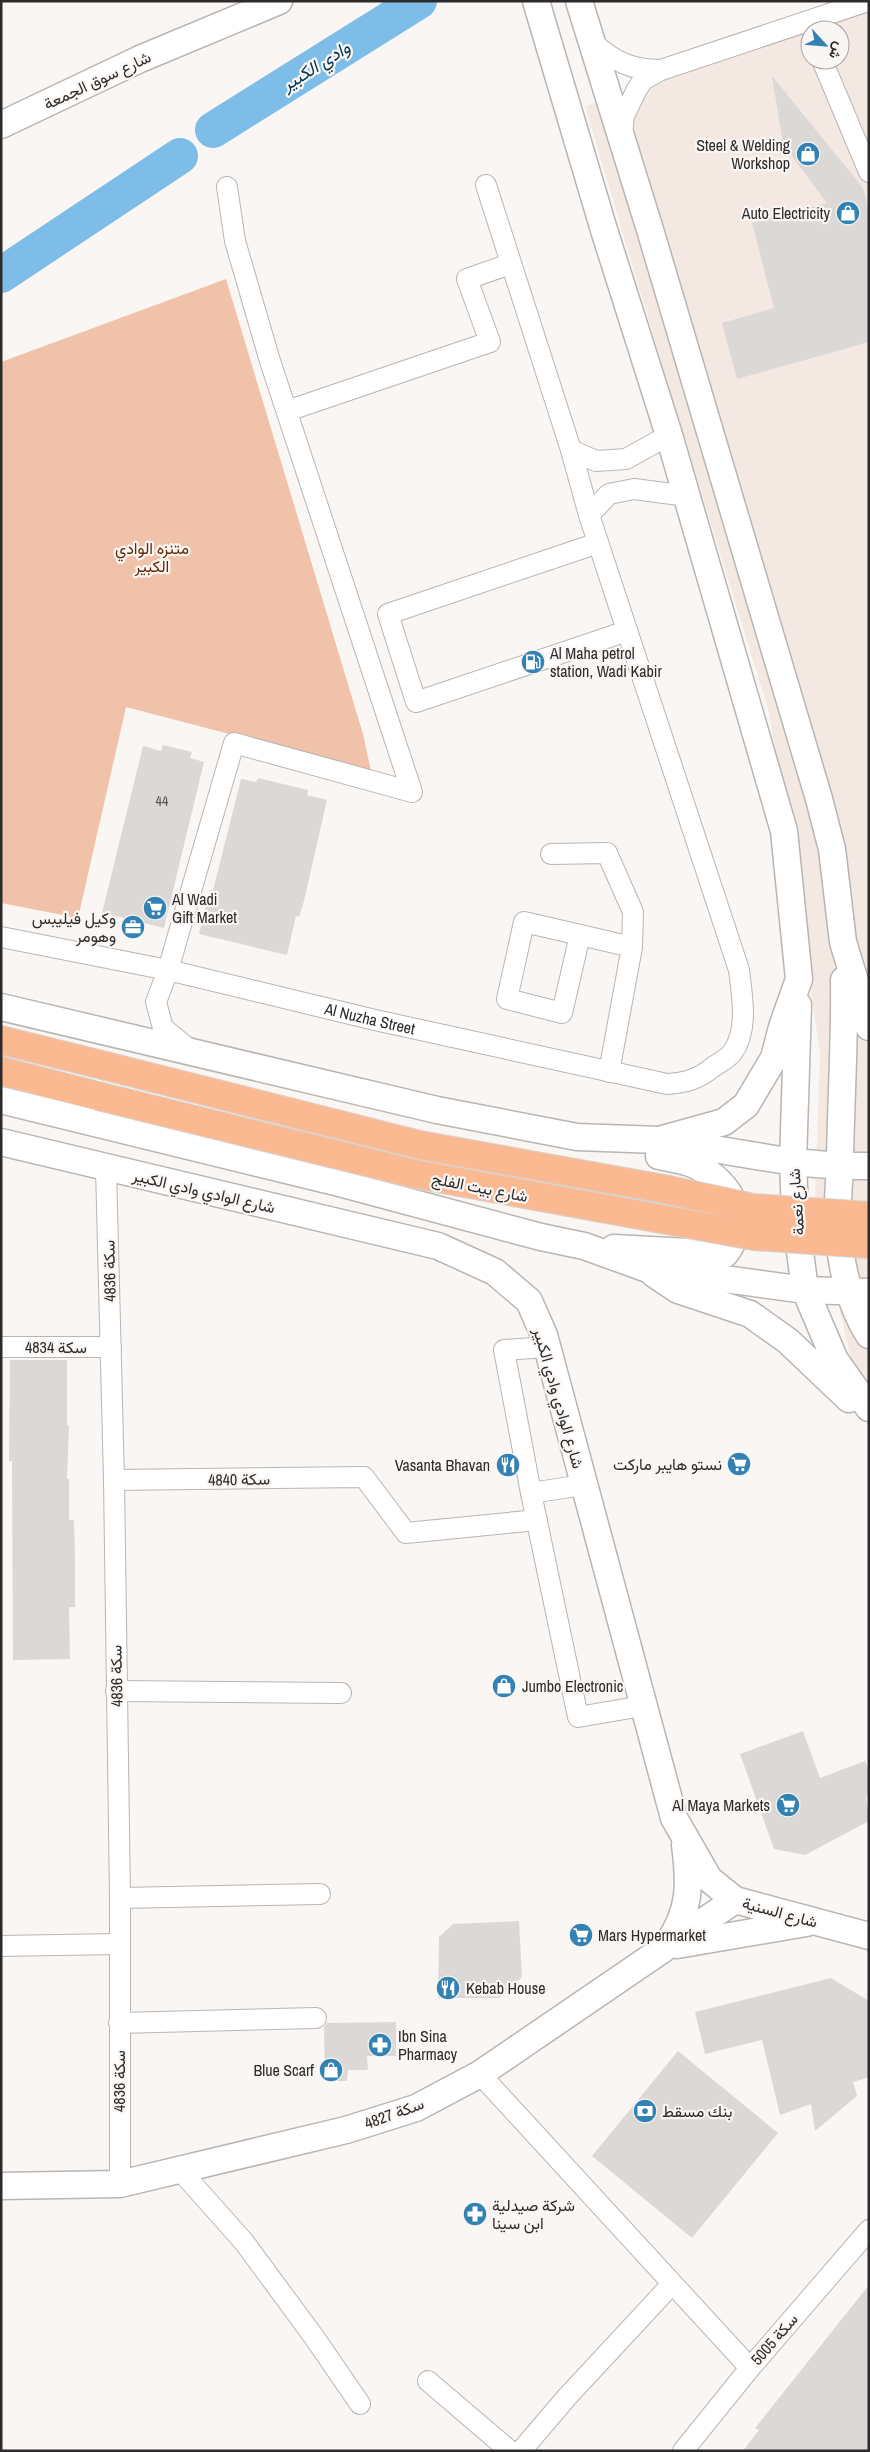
<svg xmlns="http://www.w3.org/2000/svg" width="870" height="2452" font-family="'Archivo Narrow',Vazirmatn,sans-serif">
<rect width="100%" height="100%" fill="#faf6f4"/>
<!-- built -->
<path fill="#f3e8e2" fill-rule="evenodd" d="M869 9V1380L851 1360 815 1199 820 1052 769 712 663 368 585 106ZM810 30H840V60H810Z"/>
<!-- green -->
<path fill="#f0c2a9" d="M226 279 363 734 371 771 126 707 78 918 1 903V362Z"/>
<g fill="none" stroke-linecap="round" stroke-linejoin="round">
<!-- river -->
<path stroke="#7fbde9" stroke-width="36" d="M213 130 419 1
M1 275 180 156"/>
</g>
<!-- building -->
<path fill="#dbd8d6" d="M772 76 863 188 869 211V342L737 379 722 323 774 308 752 223 827 203 783 144Z
M163 745 192 752 190 758 204 762 164 928 144 923 142 930 122 925 124 918 102 913 143 746 161 751Z
M258 778 308 790 307 795 327 800 304 901 299 917 296 916 287 955 199 934 210 890H213L241 779 256 782Z
M10 1360H67V1425L69 1426 67 1479H69V1520H74L75 1559V1607H69L70 1659 13 1660 12 1461H9Z
M803 1731 820 1778 865 1761 869 1772V1794L866 1797 869 1821 805 1855 774 1849 740 1754Z
M519 1921 522 1977 499 1998H438L439 1937 453 1924Z
M831 1978 869 2001V2077L853 2082 857 2096 815 2131 811 2104 780 2115 762 2040 705 2054 695 2012Z
M396 2022V2056H367L368 2070H348L347 2081H325L324 2026 327 2023Z
M678 2051 778 2133 692 2238 592 2156Z
M869 2285V2451H743L759 2430 755 2428Z"/>
<g fill="none" stroke-linecap="round" stroke-linejoin="round">
<!-- minor casing -->
<g stroke="#b8b5b3" stroke-width="22">
<g id="minor">
<path d="M592 42C615 62 631 70 661 70"/>
<path d="M822 60 869 172"/>
<path d="M622 134 624 116 637 89 643 80 661 70 868 1"/>
<path d="M287 411 490 342 467 279 510 264"/>
<path d="M571 450 596 461 626 459 669 435"/>
<path d="M589 515 609 494 634 489 687 496"/>
<path d="M598 543 388 614 416 702 627 631"/>
<path d="M551 854 607 853 633 912 632 947 609 1072"/>
<path d="M580 935 562 1013 507 999 524 922 632 947"/>
<path id="s1" d="M1 937 168 970 375 1020 667 1084C685 1083 699 1079 713 1067 719 1063 727 1059 732 1053 749 1030 742 996 739 970L589 515 571 450 486 185"/>
<path d="M189 1049 163 1028 156 1002 168 970 234 743 412 792 270 361 235 241 227 187"/>
<path d="M106 1168 114 1480 120 1898V2184"/>
<path d="M1 1347H111"/>
<path d="M114 1480 364 1477 406 1533 537 1520"/>
<path d="M583 1485 531 1493 578 1717 642 1706"/>
<path d="M531 1493 504 1350 547 1347"/>
<path d="M116 1691 341 1693"/>
<path d="M120 1898 320 1894"/>
<path d="M1 1946 118 1944"/>
<path d="M119 2023 316 2018"/>
<path d="M480 2074 750 2368"/>
<path d="M180 2170 244 2242 314 2337 360 2404"/>
<path d="M428 2381 510 2451"/>
<path d="M521 2451 567 2397 672 2284"/>
<path d="M683 2451 750 2368 869 2230"/>
</g>
</g>
<!-- tertiary casing -->
<g stroke="#b8b5b3" stroke-width="29">
<path id="tertiary" d="M536 1 604 230 669 435 784 831 799 979 782 1027 774 1058 746 1105 724 1122 659 1140
M579 1 651 233 819 799 832 849 843 942 869 1027
M1 125 140 59 279 1
M844 980C845 1039 841 1099 840 1158 840 1182 836 1207 838 1231 841 1266 850 1305 869 1335
M798 1005 793 1162 795 1213 805 1290 835 1360 869 1408
M1 1007 437 1110 577 1137 659 1140 793 1162 840 1166H869
M1 1100 339 1183 541 1237 584 1246 645 1268 805 1290 869 1292
M1 1142 438 1246 495 1272 529 1301 544 1335 674 1818 709 1879 735 1900 869 1936
M614 1248 725 1254C752 1220 731 1183 697 1166 686 1160 671 1159 659 1156
M654 1274 678 1290 750 1314 788 1341 849 1399
M668 1943C691 1910 690 1883 685 1845
M677 1945 806 1923
M1 2186 120 2184 346 2130 416 2108 480 2074 735 1900"/>
</g>
<!-- primary casing -->
<g stroke="#d5d4d4" stroke-width="30">
<path id="primary" d="M1 1040 106 1066
M1 1071 98 1096"/>
</g>
<!-- minor -->
<use href="#minor" stroke="#fff" stroke-width="20"/>
<!-- tertiary -->
<use href="#tertiary" stroke="#fff" stroke-width="26"/>
<!-- primary -->
<use href="#primary" stroke="#fbb991" stroke-width="28"/>
<!-- primary-bridge casing -->
<g stroke="#d5d4d4" stroke-width="30" stroke-linecap="butt">
<path id="primary-bridge" d="M106 1066 420 1145 664 1189 753 1208 869 1216
M98 1096 415 1174 754 1236 869 1244"/>
</g>
<!-- primary-bridge -->
<use href="#primary-bridge" stroke="#fbb991" stroke-width="28"/>
</g>
<!-- icons -->
<defs>
<g id="shop-disc" transform="scale(1.25)"><circle r="9.5" fill="#3382b4" stroke="#faf6f4"/><path d="M-5-2.5h2.3a2.7 3.5 0 0 1 5.4 0H5L5.5 6h-11ZM-1.5-2.5h3a1.5 2.3 0 0 0-3 0Z" fill="#fff"/></g>
<g id="fuel-disc" transform="scale(1.25)"><circle r="9.5" fill="#3382b4" stroke="#faf6f4"/><path d="M-5.5-6h7V0h2V4h1.3V-2.5L3-4.5l.8-.8L6-3V5H2.5V1h-1V6h-7ZM-4.2-4.7v3.2H.2V-4.7Z" fill="#fff"/></g>
<g id="supermarket-disc" transform="scale(1.25)"><circle r="9.5" fill="#3382b4" stroke="#faf6f4"/><path d="M-6-5.5h2.5l.6 2H6L4.5 2H-2.5L-4.4-4H-6ZM-1.5 3.2a1.3 1.3 0 1 0 .1 0ZM3 3.2a1.3 1.3 0 1 0 .1 0Z" fill="#fff"/></g>
<g id="office-disc" transform="scale(1.25)"><circle r="9.5" fill="#3382b4" stroke="#faf6f4"/><path d="M-6-3h4V-5.5h4V-3h4V5H-6ZM-1-4.5V-3h2v-1.5ZM-6 0V1H6V0Z" fill="#fff"/></g>
<g id="restaurant-disc" transform="scale(1.25)"><circle r="9.5" fill="#3382b4" stroke="#faf6f4"/><path d="M-5-6h1v4h1v-4h1v4h1v-4h1v5L-1.5 .5V6h-2V.5L-5-1ZM5-6V6H3V1.5H1.5Q1.5-4 5-6Z" fill="#fff"/></g>
<g id="pharmacy-disc" transform="scale(1.25)"><circle r="9.5" fill="#3382b4" stroke="#faf6f4"/><path d="M-2-6h4v4h4v4h-4v4h-4v-4h-4v-4h4Z" fill="#fff"/></g>
<g id="bank-disc" transform="scale(1.25)"><circle r="9.5" fill="#3382b4" stroke="#faf6f4"/><path d="M-6-4H6V4H-6ZM0-2.3a2.3 2.3 0 1 0 0 4.6a2.3 2.3 0 1 0 0-4.6Z" fill="#fff"/></g>
</defs>
<g fill-rule="evenodd">
<use href="#shop-disc" x="808" y="154"/>
<use href="#shop-disc" x="848" y="213"/>
<use href="#fuel-disc" x="533" y="662"/>
<use href="#supermarket-disc" x="155" y="908"/>
<use href="#office-disc" x="133" y="927"/>
<use href="#supermarket-disc" x="739" y="1464"/>
<use href="#restaurant-disc" x="508" y="1465"/>
<use href="#shop-disc" x="504" y="1686"/>
<use href="#supermarket-disc" x="788" y="1805"/>
<use href="#supermarket-disc" x="581" y="1935"/>
<use href="#restaurant-disc" x="448" y="1988"/>
<use href="#pharmacy-disc" x="380" y="2045"/>
<use href="#shop-disc" x="331" y="2070"/>
<use href="#bank-disc" x="645" y="2111"/>
<use href="#pharmacy-disc" x="475" y="2214"/>
</g>
<g text-anchor="middle" stroke-width="4.5" stroke-linejoin="round" paint-order="stroke">
<!-- number labels -->
<g font-size="14" fill="#585655">
<text x="162" y="806">44</text>
</g>
<!-- street labels -->
<g font-size="16" fill="#2c2a2a" stroke="#faf6f4">
<text transform="translate(97 80) rotate(-25)" y="6">شارع سوق الجمعة</text>
<text dy="6" stroke="none"><textPath href="#s1" startOffset="378">Al Nuzha Street</textPath></text>
<text transform="translate(480 1187) rotate(11)" y="6">شارع بيت الفلج</text>
<text transform="translate(204 1191) rotate(13)" y="6">شارع الوادي وادي الكبير</text>
<text transform="translate(796 1202) rotate(-94)" y="6">شارع نعمة</text>
<text transform="translate(109 1271) rotate(-91)" y="6">سكة 4836</text>
<text x="56" y="1353">سكة 4834</text>
<text transform="translate(559 1398) rotate(74)" y="6">شارع الوادي وادي الكبير</text>
<text transform="translate(239 1479) rotate(-1)" y="6">سكة 4840</text>
<text transform="translate(116 1676) rotate(-91)" y="6">سكة 4836</text>
<text transform="translate(780 1912) rotate(15)" y="6">شارع السنية</text>
<text transform="translate(119 2081) rotate(-90)" y="6">سكة 4836</text>
<text transform="translate(394 2113) rotate(-20)" y="6">سكة 4827</text>
<text transform="translate(774 2339) rotate(-49)" y="6">سكة 5005</text>
</g>
<!-- poi labels -->
<g font-size="16" fill="#2c2a2a" stroke="#faf6f4" text-anchor="start">
<text x="790" y="151" text-anchor="end">Steel &amp; Welding<tspan x="790" dy="18">Workshop</tspan></text>
<text x="830" y="219" text-anchor="end">Auto Electricity</text>
<text x="550" y="659">Al Maha petrol<tspan x="550" dy="18">station, Wadi Kabir</tspan></text>
<text x="172" y="905">Al Wadi<tspan x="172" dy="18">Gift Market</tspan></text>
<text x="116" y="924" text-anchor="end">وكيل فيليبس<tspan x="116" dy="18">وهومر</tspan></text>
<text x="722" y="1470" text-anchor="end">نستو هايبر ماركت</text>
<text x="490" y="1471" text-anchor="end">Vasanta Bhavan</text>
<text x="522" y="1692">Jumbo Electronic</text>
<text x="770" y="1811" text-anchor="end">Al Maya Markets</text>
<text x="598" y="1941">Mars Hypermarket</text>
<text x="466" y="1994">Kebab House</text>
<text x="398" y="2042">Ibn Sina<tspan x="398" dy="18">Pharmacy</tspan></text>
<text x="314" y="2076" text-anchor="end">Blue Scarf</text>
<text x="662" y="2117">بنك مسقط</text>
<text x="492" y="2211">شركة صيدلية<tspan x="492" dy="18">ابن سينا</tspan></text>
</g>
<!-- park labels -->
<g font-size="16" fill="#612900" stroke="#faf6f4">
<text x="152" y="554">متنزه الوادي<tspan x="152" dy="18">الكبير</tspan></text>
</g>
<!-- water labels -->
<g font-size="18" font-style="italic" fill="#003451" stroke="#faf6f4">
<text transform="translate(316 66) rotate(-32)" y="6">وادي الكبير</text>
</g>
</g>
<!-- border -->
<rect width="870" height="2452" fill="none" stroke="#2c2a2a" stroke-width="5"/>
<!-- north arrow -->
<g transform="translate(825 45) rotate(116)"><circle r="24" fill="#faf6f4" stroke="#a8a4a3"/>
<path d="M0-4L9 19L0 12L-9 19Z" fill="#3382b4"/>
<text y="-8" font-size="14" font-weight="bold" text-anchor="middle" fill="#2c2a2a">ش</text>
</g>
</svg>
